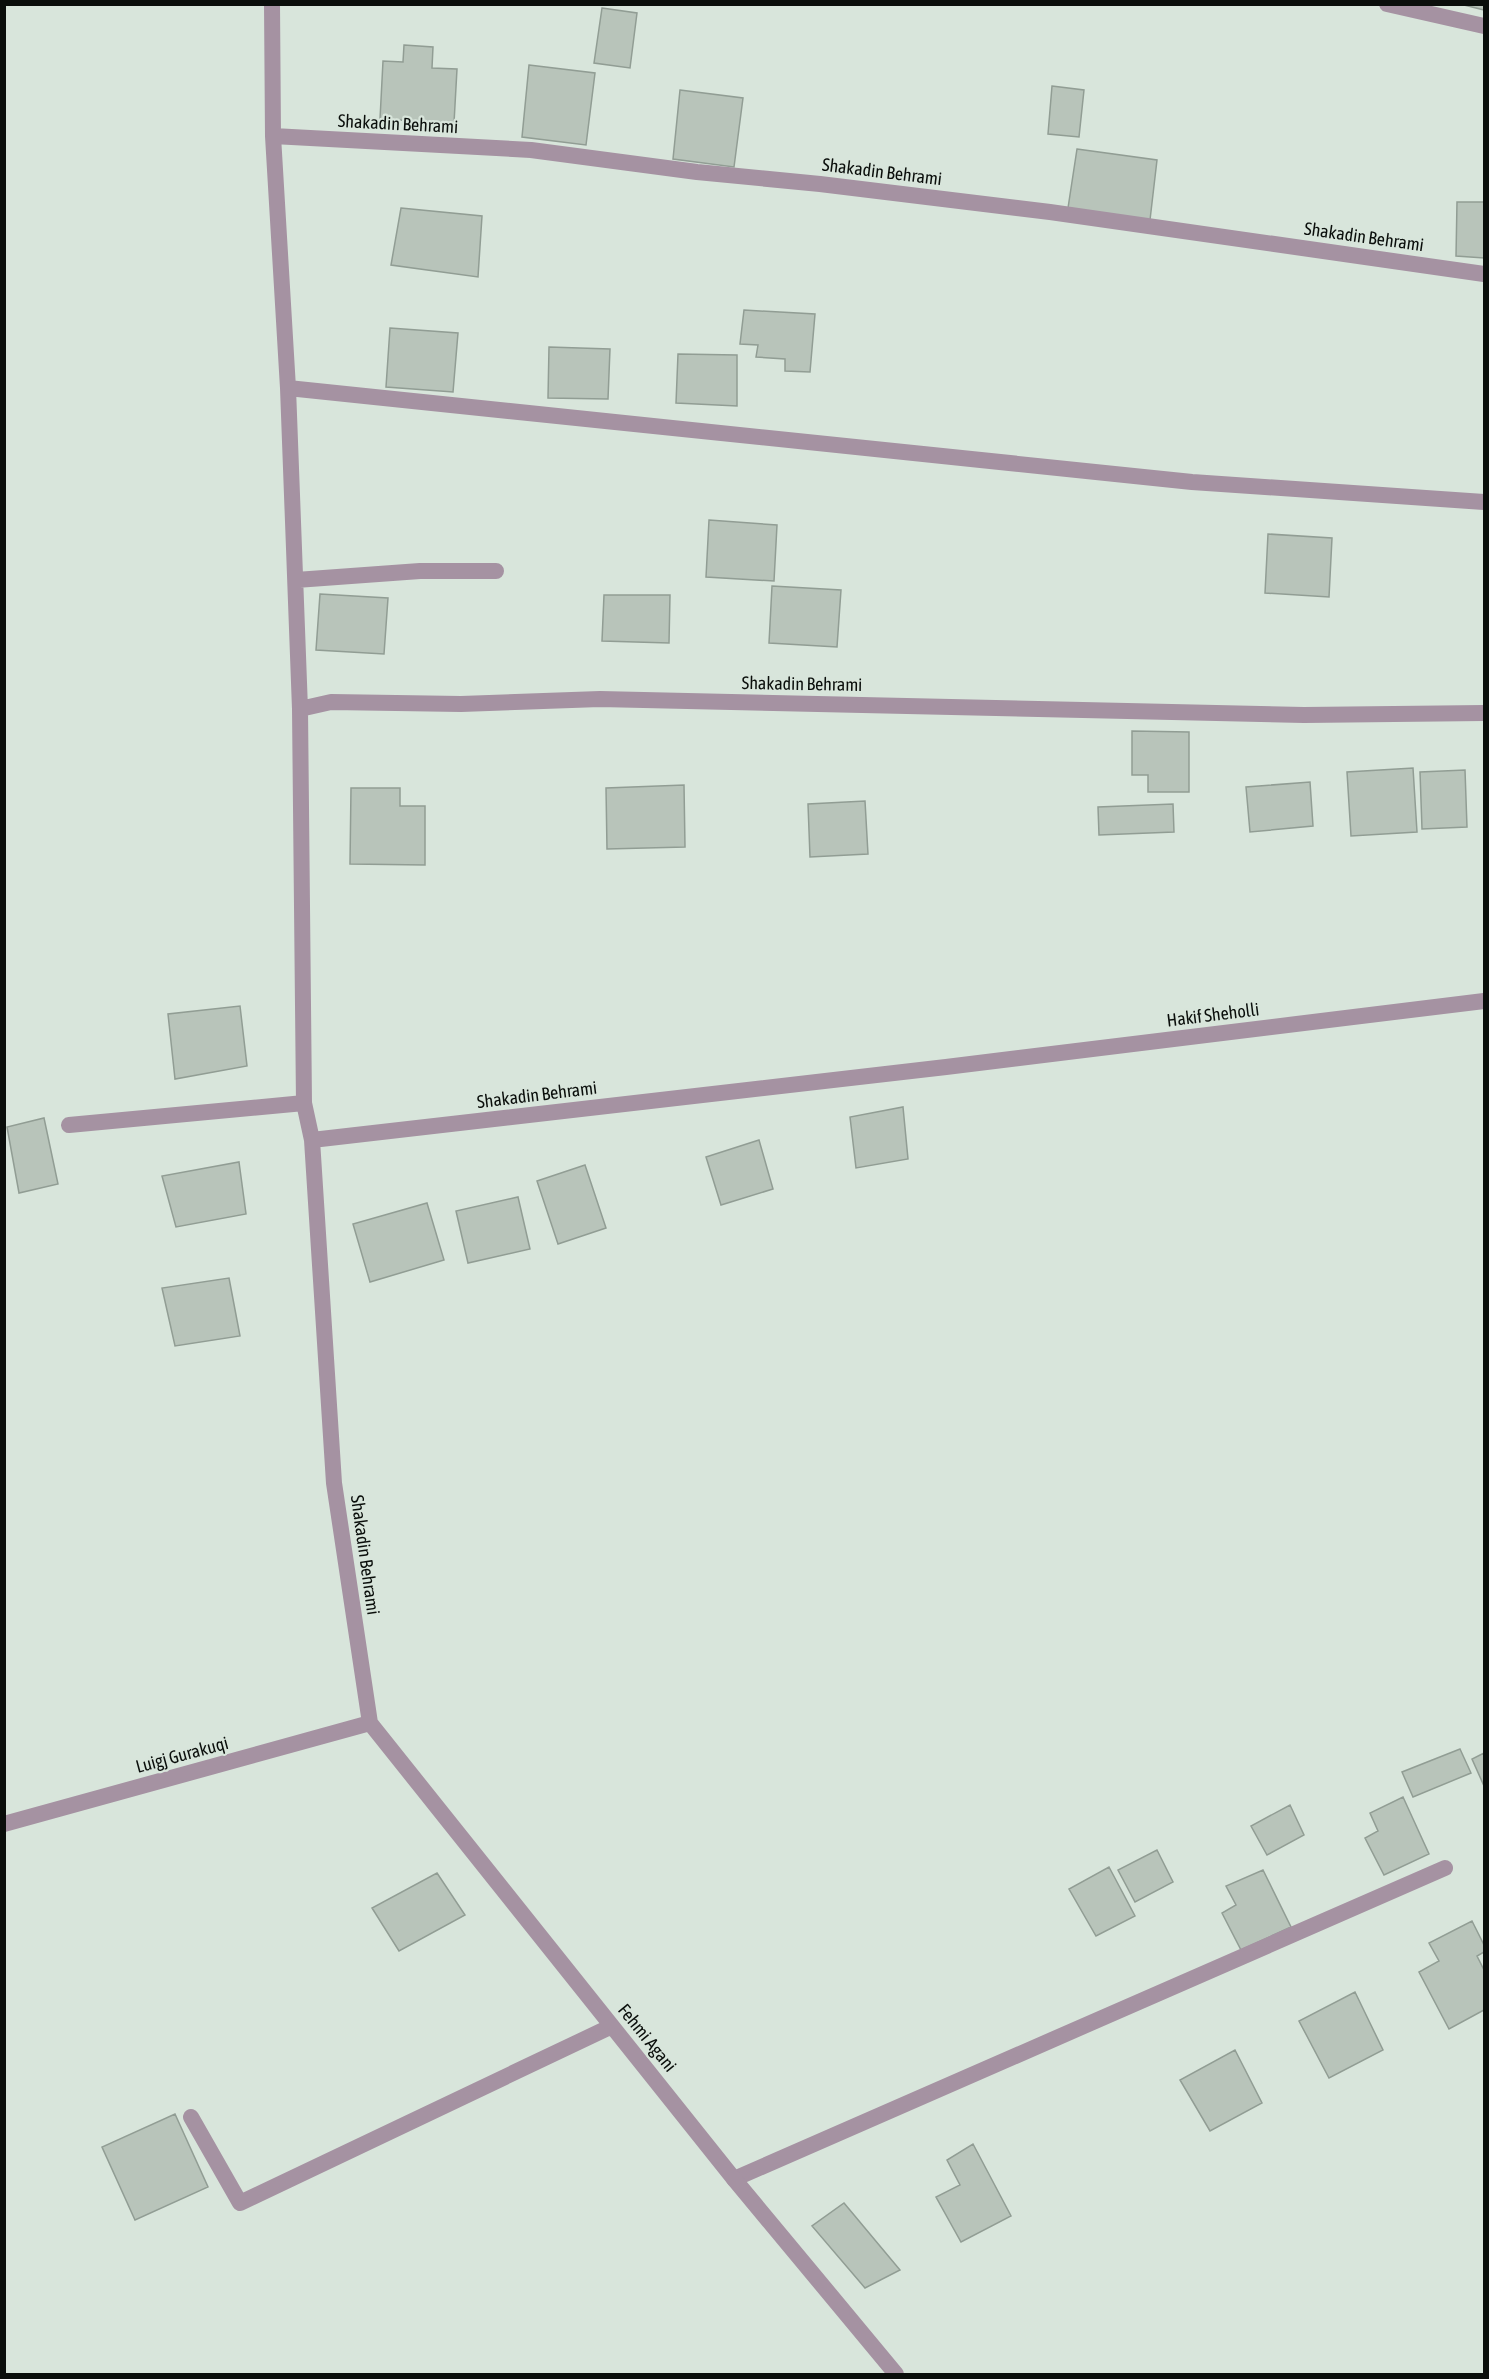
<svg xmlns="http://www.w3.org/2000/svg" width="1489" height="2379" font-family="'Asap Condensed',sans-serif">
<rect width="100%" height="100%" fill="#d8e5db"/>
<!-- building -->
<path fill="#b8c4ba" stroke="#919d94" stroke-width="1.5" d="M1460 4H1484V10Z
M602 8 637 13 630 68 594 63Z
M404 45 433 47 432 68 457 69 454 123 380 119 383 61 403 62Z
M529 65 595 73 586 145 522 137Z
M1052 86 1084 90 1079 137 1048 134Z
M680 90 743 98 734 167 673 159Z
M1077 149 1157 160 1150 220 1068 208Z
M1457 202H1484V258L1456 256Z
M401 208 482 216 478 277 391 265Z
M744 310 815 314 810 372 785 371V359L756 357 758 345 740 344Z
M390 328 458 333 453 392 386 387Z
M549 347 610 349 608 399 548 398Z
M678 354 737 355V406L676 403Z
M709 520 777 525 774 581 706 577Z
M1268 534 1332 538 1329 597 1265 593Z
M772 586 841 590 837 647 769 643Z
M320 594 388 598 384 654 316 650Z
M604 595H670L669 643 602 641Z
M1132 731 1189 732V792H1148V775H1132Z
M1413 768 1417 832 1351 836 1347 772Z
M1465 770 1467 827 1422 829 1420 772Z
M1310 782 1313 826 1250 832 1246 787Z
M684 785 685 847 607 849 606 788Z
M351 788H400V806H425V865L350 864Z
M865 801 868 854 810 857 808 804Z
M1173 804 1174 832 1099 835 1098 807Z
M240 1006 247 1066 175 1079 168 1014Z
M903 1107 908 1159 856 1168 850 1117Z
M44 1118 58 1184 19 1193 7 1127Z
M759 1140 773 1189 721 1205 706 1157Z
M239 1162 246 1214 176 1227 162 1176Z
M585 1165 606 1228 558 1244 537 1181Z
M518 1197 530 1249 468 1263 456 1211Z
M427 1203 444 1260 370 1282 353 1224Z
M229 1278 240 1336 175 1346 162 1288Z
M1460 1749 1471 1773 1413 1797 1402 1772Z
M1484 1753V1786L1472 1759Z
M1403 1797 1429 1854 1384 1875 1365 1838 1378 1831 1370 1813Z
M1290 1805 1304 1835 1267 1855 1251 1826Z
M1157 1850 1173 1882 1135 1902 1118 1870Z
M1109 1867 1135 1916 1096 1936 1069 1889Z
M1263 1870 1291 1927 1241 1950 1222 1913 1236 1905 1226 1886Z
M437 1873 465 1915 399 1951 372 1908Z
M1472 1921 1484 1945V1952L1477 1956 1484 1970V2010L1449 2029 1419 1972 1439 1961 1429 1943Z
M1355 1992 1383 2050 1329 2078 1299 2021Z
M1235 2050 1262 2103 1210 2131 1180 2080Z
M175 2114 208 2187 135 2220 102 2147Z
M973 2144 1011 2216 961 2242 936 2197 960 2185 947 2160Z
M844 2203 900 2270 865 2288 812 2226Z"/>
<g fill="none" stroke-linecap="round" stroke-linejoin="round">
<!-- service -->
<path stroke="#a592a2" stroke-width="16" d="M734 2179 1445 1868"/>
<!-- minor -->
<path stroke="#a592a2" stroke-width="16" d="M272 4 273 136 288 388 300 709 304 1103 312 1140 334 1483 370 1723
M1387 4 1484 26
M273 136 531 150 697 172 820 184 1050 212 1484 274
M288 388 1192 482 1484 502
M296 580 420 571H496
M300 709 331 702 461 704 600 699 1304 715 1484 713
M69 1125 304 1103
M312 1140 946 1067 1484 1001
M370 1723 734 2179 896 2374
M4 1824 370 1723
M191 2117 240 2203 612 2026"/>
</g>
<g text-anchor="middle" stroke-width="4.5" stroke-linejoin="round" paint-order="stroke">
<!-- street labels -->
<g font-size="18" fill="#0a0e0b" stroke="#d8e5db">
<text transform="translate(398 124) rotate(3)" y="6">Shakadin Behrami</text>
<text transform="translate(882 172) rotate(7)" y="6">Shakadin Behrami</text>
<text transform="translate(1364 237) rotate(8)" y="6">Shakadin Behrami</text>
<text transform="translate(802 684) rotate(1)" y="6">Shakadin Behrami</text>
<text transform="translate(1213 1015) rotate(-7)" y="6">Hakif Sheholli</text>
<text transform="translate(537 1095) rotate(-7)" y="6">Shakadin Behrami</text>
<text transform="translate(365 1555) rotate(82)" y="6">Shakadin Behrami</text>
<text transform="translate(182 1755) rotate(-15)" y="6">Luigj Gurakuqi</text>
<text transform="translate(647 2038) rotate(51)" y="6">Fehmi Agani</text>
</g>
</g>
<!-- border -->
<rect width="1489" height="2379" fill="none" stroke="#0a0e0b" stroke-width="12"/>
</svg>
